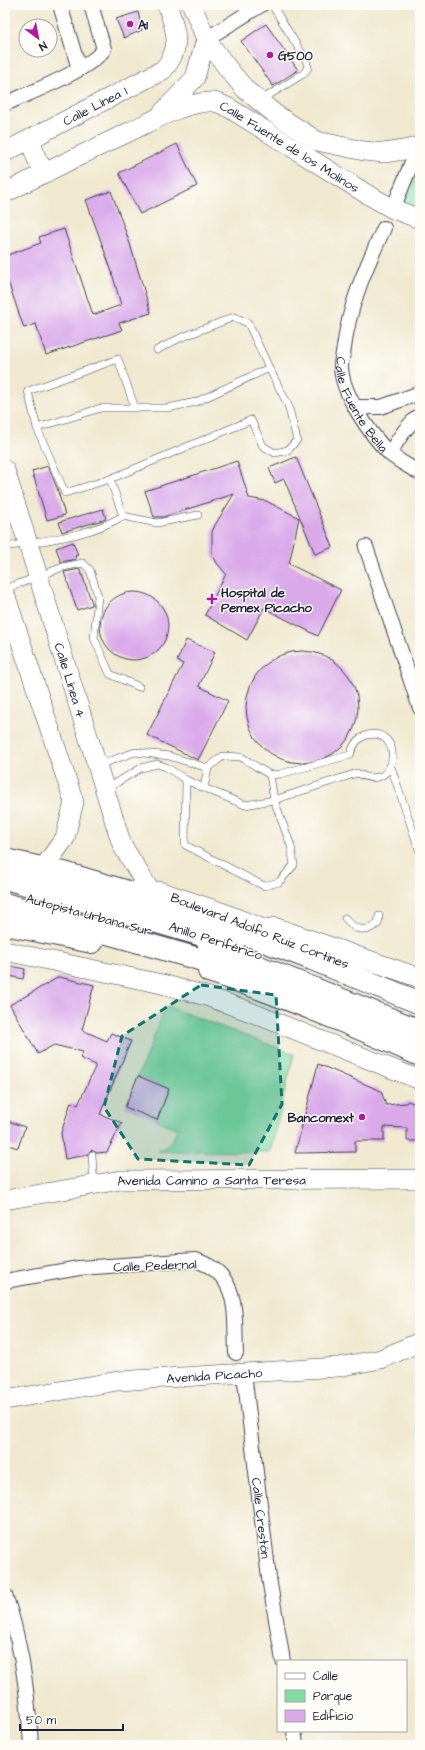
<svg xmlns="http://www.w3.org/2000/svg" width="425" height="1750" font-family="'Architects Daughter',sans-serif">
<rect width="100%" height="100%" fill="#fdfcf7"/>
<filter id="ink" filterUnits="userSpaceOnUse"><feTurbulence type="fractalNoise" baseFrequency=".025" numOctaves="2"/><feDisplacementMap in="SourceGraphic" scale="8" xChannelSelector="R" yChannelSelector="G"/><feConvolveMatrix kernelMatrix="1 2 1 2 8 2 1 2 1" color-interpolation-filters="sRGB"/></filter>
<filter id="wash" filterUnits="userSpaceOnUse"><feTurbulence type="fractalNoise" baseFrequency=".012" numOctaves="4" result="noise"/><feDisplacementMap in="SourceGraphic" scale="16" xChannelSelector="R" yChannelSelector="G"/><feGaussianBlur stdDeviation="0.9" result="paint"/><feColorMatrix in="noise" values="0 0 0 0 0 0 0 0 0 0 0 0 0 0 0 0 0 1.4 0 .05"/><feComposite in="paint" operator="in"/></filter>
<g filter="url(#wash)">
<rect width="100%" height="100%" fill="#f0e9d0"/>
<!-- green -->
<path fill="#82dca1" stroke="#527f6e" d="M420 161V219L399 211Z
M166 1006 294 1054 270 1152 158 1151C168 1147 174 1140 177 1129L157 1120 169 1089 138 1076Z"/>
<g id="blocks">
<!-- building -->
<path fill="#d9a9ea" d="M138 12 142 30 124 38 116 19Z
M266 24 298 70 273 86 241 41Z
M177 144 197 186 140 214 119 173Z
M111 191 130 244 151 313 119 323 122 330 46 355 36 324 24 328 5 273V256L41 243 39 237 64 229 93 315 121 305 111 269 86 200Z
M296 457 333 547 315 554 284 479 275 483 269 468Z
M237 461 249 498 266 501 299 518 289 564 341 590 318 636 264 608 247 640 205 615 226 574 217 563 212 554V532L215 525 234 494 163 517H154L145 491Z
M48 466 57 488 65 515 47 520 32 471Z
M103 509 106 519 62 532 59 522Z
M73 542 78 555 75 556 76 559 61 562 56 548Z
M80 569 92 603V605L77 610 64 572Z
M100 626a34 34 0 1 1 68 0a34 34 0 1 1-68 0Z
M186 640 215 652 199 686 228 701 198 760 147 735 183 664 177 661Z
M246 707a56 56 0 1 1 112 0a56 56 0 1 1-112 0Z
M6 965 25 969 23 979 5 975Z
M59 977 94 985 82 1030 107 1041 111 1033 131 1041 100 1114 122 1123 107 1152 97 1153 91 1150 87 1155 65 1159 61 1133 71 1102 78 1105 96 1065 80 1058 83 1052 54 1045 38 1054 10 1005Z
M318 1064 381 1091 386 1105 406 1103 408 1101 420 1106V1141H407V1128L384 1127V1141H355V1152L295 1153Z
M138 1076 169 1089 157 1120 125 1107Z
M5 1120 25 1127 18 1148 5 1144Z"/>
</g>
</g>
<g filter="url(#ink)">
<use href="#blocks" fill-opacity="0" stroke="#414051" stroke-width="1"/>
<g fill="none" stroke-linecap="round" stroke-linejoin="round">
<!-- lane casing -->
<g stroke="#414051" stroke-width="8">
<path id="lane" d="M261 100 303 74 308 68 306 60 272 5
M37 428 28 391 118 359 135 408
M110 479 65 493 37 428 101 408H168L196 402 269 368 248 323 234 317 180 338 157 350
M123 516 157 523 198 515
M5 547C44 540 88 537 123 516L110 479 251 420 263 446 275 453 288 450 297 440 288 405 269 368
M5 589 63 567 83 563 90 570 98 596 94 638 110 674 139 687
M99 765 135 752 169 756 208 768 204 788 186 780 166 767 157 764 141 768 106 789
M391 767 420 852
M186 780 185 845 264 886 279 882 294 865 291 846 274 800 270 775
M204 788 245 805 274 800 357 773C400 796 404 726 367 735 357 738 353 746 350 755L280 774 270 775 241 757 223 756 208 768
M345 918 355 928 367 930 378 924 379 916
M92 1155 94 1185"/>
</g>
<!-- street casing -->
<g stroke="#414051" stroke-width="16">
<g id="street">
<path d="M60 5 79 69"/>
<path d="M206 39 261 5"/>
<path d="M5 104C29 93 90 70 104 49L91 5"/>
<path d="M393 209 420 142"/>
<path id="s1" d="M384 228C366 267 349 305 344 348 343 354 341 361 341 367 342 394 370 434 389 453 398 461 410 467 420 473"/>
<path d="M355 407H381L420 393"/>
<path d="M390 454C398 438 406 426 420 415"/>
<path d="M366 547 420 708"/>
<path d="M5 1281 79 1268 195 1260C241 1274 234 1314 236 1353"/>
<path id="s2" d="M244 1374 269 1578 283 1661"/>
<path d="M5 1595C22 1642 28 1695 31 1745"/>
<path d="M294 1731 296 1745"/>
</g>
</g>
<!-- secondary casing -->
<g stroke="#414051" stroke-width="20">
<g id="secondary">
<path d="M192 5 206 39 229 70 246 90 275 114 317 141 364 151 384 153 404 150 420 146"/>
<path d="M162 113 195 78 206 39"/>
<path d="M32 138C33 152 36 162 47 172"/>
<path id="s3" d="M5 152 163 70C183 48 176 30 167 5"/>
<path id="s4" d="M5 193C46 172 87 152 129 132 152 121 183 103 209 102 216 101 223 105 229 108L365 193 393 209 420 219"/>
<path id="s5" d="M5 470 122 845 147 886"/>
<path d="M5 594 74 802 65 838 49 860"/>
<path d="M159 891 224 913 286 938"/>
<path d="M274 927 420 978"/>
<path d="M5 951 162 984 206 996 248 1011 420 1080"/>
<path id="s6" d="M5 1200 121 1180 420 1179"/>
<path id="s7" d="M5 1400 118 1381 338 1367 381 1359 420 1342"/>
</g>
</g>
<!-- highway casing -->
<g stroke="#414051" stroke-width="24">
<path id="highway" d="M5 860 64 873 152 899 312 959 420 1003
M5 878 233 944
M5 904 227 967
M5 924 92 942
M209 947 420 1031
M209 971C281 994 351 1024 420 1055"/>
</g>
<!-- lane -->
<use href="#lane" stroke="#fff" stroke-width="7"/>
<!-- street -->
<use href="#street" stroke="#fff" stroke-width="14"/>
<!-- secondary -->
<use href="#secondary" stroke="#fff" stroke-width="19"/>
<!-- highway -->
<use href="#highway" stroke="#fff" stroke-width="22"/>
</g>
</g>
<!-- marked area -->
<path fill="#0f766e" fill-opacity="0.2" stroke="#0f766e" stroke-width="3" stroke-dasharray="8 5" stroke-linejoin="round" d="M201 985 276 995 282 1104 249 1165 138 1159 104 1107 122 1036Z"/>
<!-- markers -->
<g fill="#b5179e" stroke="#fdfcf7" stroke-width="1.5">
<circle cx="130" cy="24" r="4"/>
<circle cx="270" cy="55" r="4"/>
<path d="M210 593h4v4h4v4h-4v4h-4v-4h-4v-4h4z"/>
<circle cx="362" cy="1117" r="4"/>
</g>
<g text-anchor="middle" stroke-width="3" stroke-linejoin="round" paint-order="stroke">
<!-- poi labels -->
<g font-size="13" font-weight="bold" fill="#22223b" stroke="#fdfcf7" text-anchor="start">
<text x="138" y="29">A1</text>
<text x="278" y="60">G500</text>
<text x="221" y="597">Hospital de<tspan x="221" dy="15">Pemex Picacho</tspan></text>
<text x="354" y="1122" text-anchor="end">Bancomext</text>
</g>
<!-- street labels -->
<g font-size="13" fill="#22223b" stroke="#fdfcf7">
<text dy="5" stroke="none"><textPath href="#s3" startOffset="101">Calle Línea 1</textPath></text>
<text dy="5" stroke="none"><textPath href="#s4" startOffset="317">Calle Fuente de los Molinos</textPath></text>
<text dy="5" stroke="none"><textPath href="#s1" startOffset="189">Calle Fuente Bella</textPath></text>
<text dy="5" stroke="none"><textPath href="#s5" startOffset="220">Calle Línea 4</textPath></text>
<text transform="translate(89 914) rotate(15)" y="5">Autopista Urbana Sur</text>
<text transform="translate(260 930) rotate(21)" y="5">Boulevard Adolfo Ruiz Cortines</text>
<text transform="translate(216 940) rotate(18)" y="5">Anillo Periférico</text>
<text dy="5" stroke="none"><textPath href="#s6" startOffset="208">Avenida Camino a Santa Teresa</textPath></text>
<text transform="translate(155 1265) rotate(-2)" y="5">Calle Pedernal</text>
<text dy="5" stroke="none"><textPath href="#s7" startOffset="211">Avenida Picacho</textPath></text>
<text dy="5" stroke="none"><textPath href="#s2" startOffset="145">Calle Crestón</textPath></text>
</g>
</g>
<!-- margin -->
<rect width="425" height="1750" fill="none" stroke="#fdfcf7" stroke-width="20"/>
<!-- legend -->
<rect x="277" y="1660" width="130" height="72" fill="#fdfcf7" stroke="#a5a5ac"/>
<rect x="285" y="1673" width="20" height="6" fill="#ffffff" stroke="#a5a5ac"/>
<text x="313" y="1680" font-size="12" fill="#22223b">Calle</text>
<rect x="285" y="1690" width="20" height="12" fill="#82dca1" stroke="#a5a5ac"/>
<text x="313" y="1700" font-size="12" fill="#22223b">Parque</text>
<rect x="285" y="1710" width="20" height="12" fill="#d9a9ea" stroke="#a5a5ac"/>
<text x="313" y="1720" font-size="12" fill="#22223b">Edificio</text>
<!-- north arrow -->
<g transform="translate(38 38) rotate(148)"><circle r="19" fill="#fdfcf7" stroke="#a5a5ac"/>
<path d="M0-3L7 15L0 10L-7 15Z" fill="#b5179e"/>
<text y="-6" font-size="11" font-weight="bold" text-anchor="middle" fill="#22223b">N</text>
</g>
<!-- scale -->
<path d="M20 1724v6h103v-6" fill="none" stroke="#22223b" stroke-width="2"/>
<text x="26" y="1724" font-size="12" fill="#22223b" stroke="#fdfcf7" stroke-width="3" paint-order="stroke">50 m</text>
</svg>
